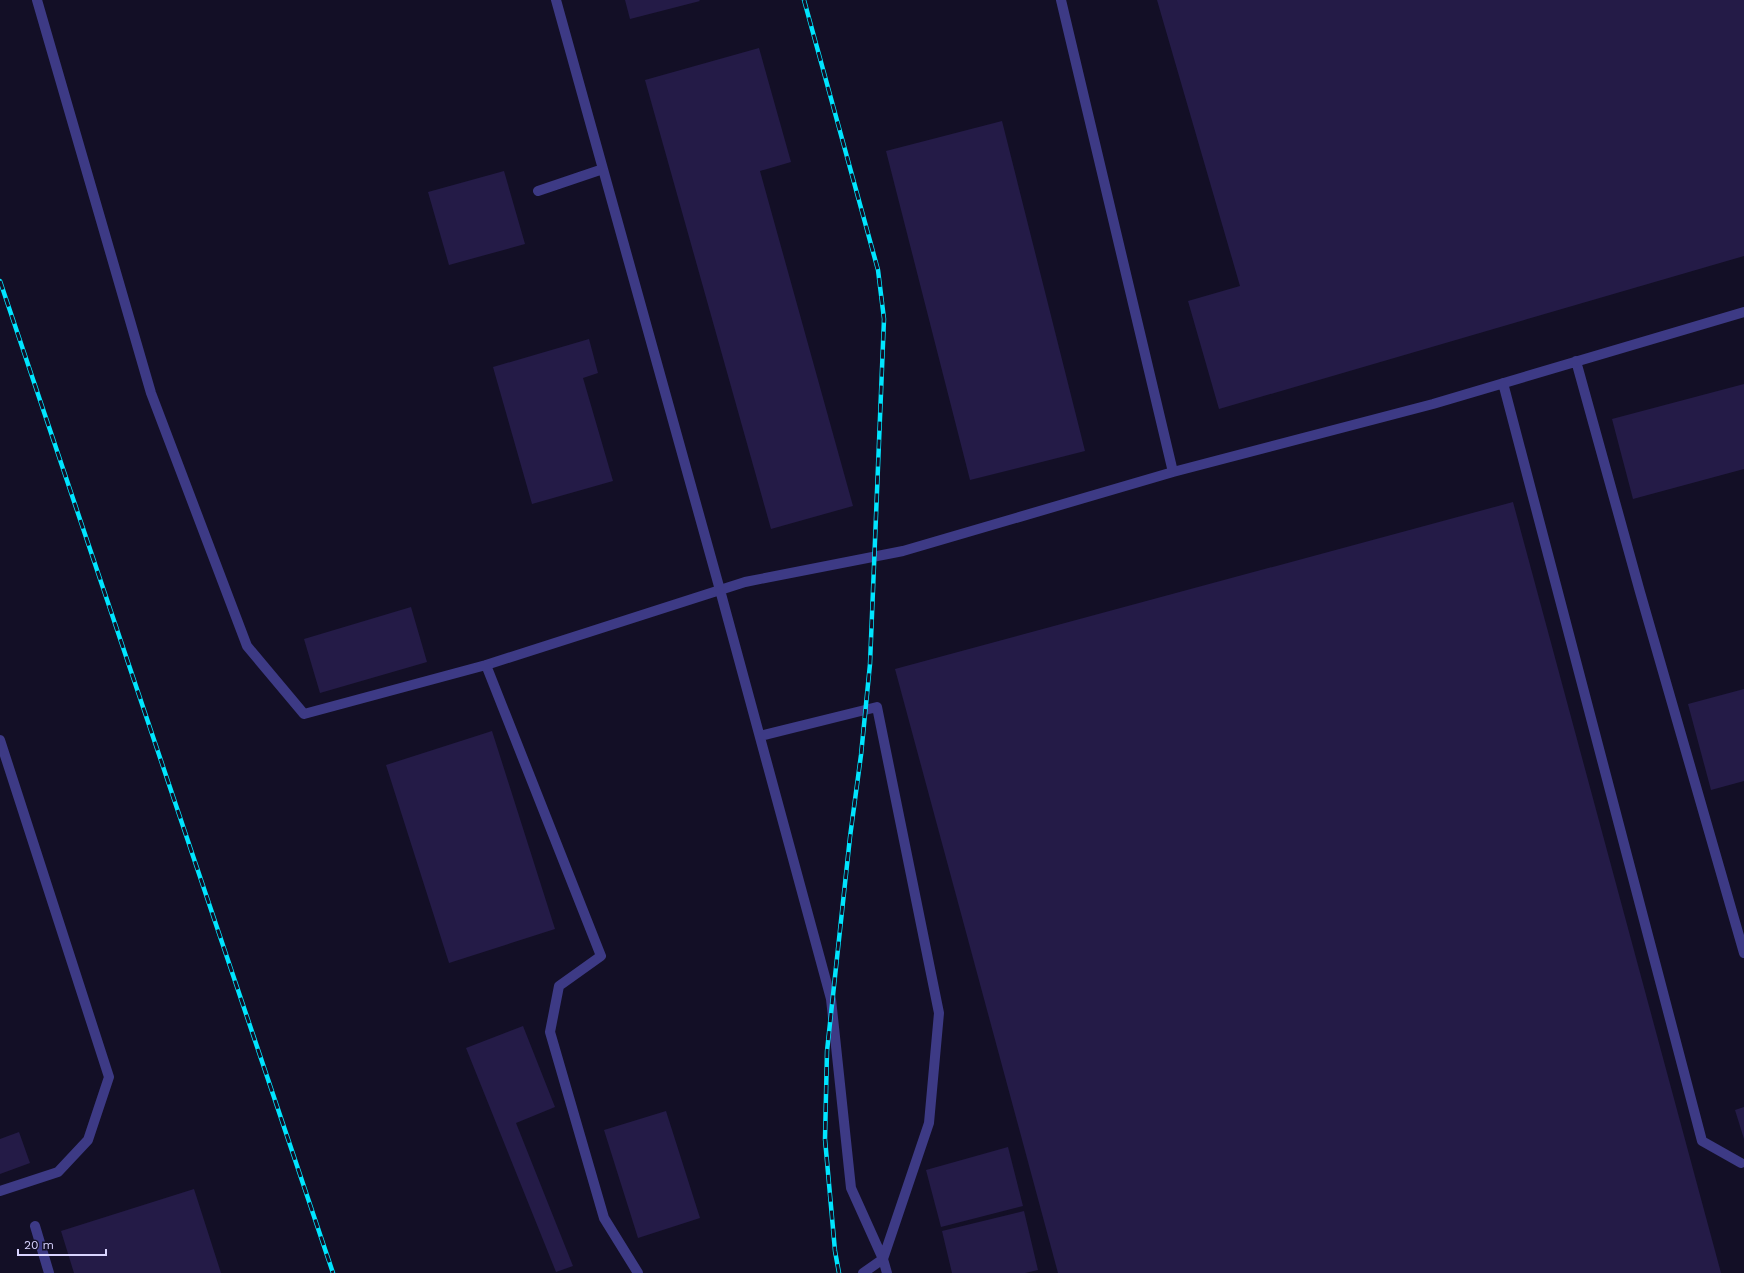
<svg xmlns="http://www.w3.org/2000/svg" width="1744" height="1273" font-family="'Work Sans',sans-serif">
<rect width="100%" height="100%" fill="#130f26"/>
<!-- building -->
<path fill="#241b47" d="M625 0H699L700 1 630 19Z
M1157 0H1744V256L1219 409 1188 301 1240 286Z
M759 48 791 162 760 171 853 506 771 529 645 80Z
M1002 121 1085 451 970 480 886 151Z
M504 171 525 244 449 265 428 192Z
M589 339 598 373 583 378 613 481 532 504 493 367Z
M1744 384V469L1633 499 1612 419Z
M1513 502 1721 1273H1058L895 669Z
M411 607 427 662 320 693 304 639Z
M1744 689V781L1711 790 1688 704Z
M492 731 555 929 449 963 386 765Z
M523 1026 555 1107 516 1123 573 1266 556 1272 466 1048Z
M1744 1107V1139L1735 1110Z
M666 1111 700 1218 638 1238 604 1130Z
M19 1132 30 1163 0 1174V1139Z
M1008 1147 1023 1206 941 1227 926 1170Z
M194 1189 221 1273H74L61 1231Z
M1024 1211 1038 1270 1025 1273H952L942 1231Z"/>
<g fill="none" stroke-linecap="round" stroke-linejoin="round">
<!-- lane -->
<path stroke="#3d3a85" stroke-width="10" d="M37 0 151 393 247 646 304 714 486 665 745 582 903 551 1173 472
M556 0 720 590 831 999 851 1188 883 1259 863 1273
M1061 0 1173 472 1433 404 1744 312
M538 191 603 169
M1576 361 1640 592 1744 953
M1503 383 1702 1141 1741 1163
M486 665 601 956 559 986 550 1032 604 1218 638 1273
M760 736 877 707 939 1013 929 1123 883 1259 887 1273
M0 740 109 1077 88 1140 58 1172 0 1191
M35 1226 49 1273"/>
<!-- rail casing -->
<g stroke="#00e5ff" stroke-width="4.5">
<path id="rail" d="M804 0 878 270 884 319 870 664 861 755 850 837 827 1051 825 1139 835 1251 839 1273
M0 281 333 1273"/>
</g>
<!-- rail -->
<use href="#rail" stroke="#130f26" stroke-width="3" stroke-dasharray="9" stroke-linecap="butt"/>
</g>
<!-- scale -->
<path d="M18 1249v6h88v-6" fill="none" stroke="#d9d4ff" stroke-width="2"/>
<text x="24" y="1249" font-size="12" fill="#d9d4ff" stroke="#130f26" stroke-width="3" paint-order="stroke">20 m</text>
</svg>
